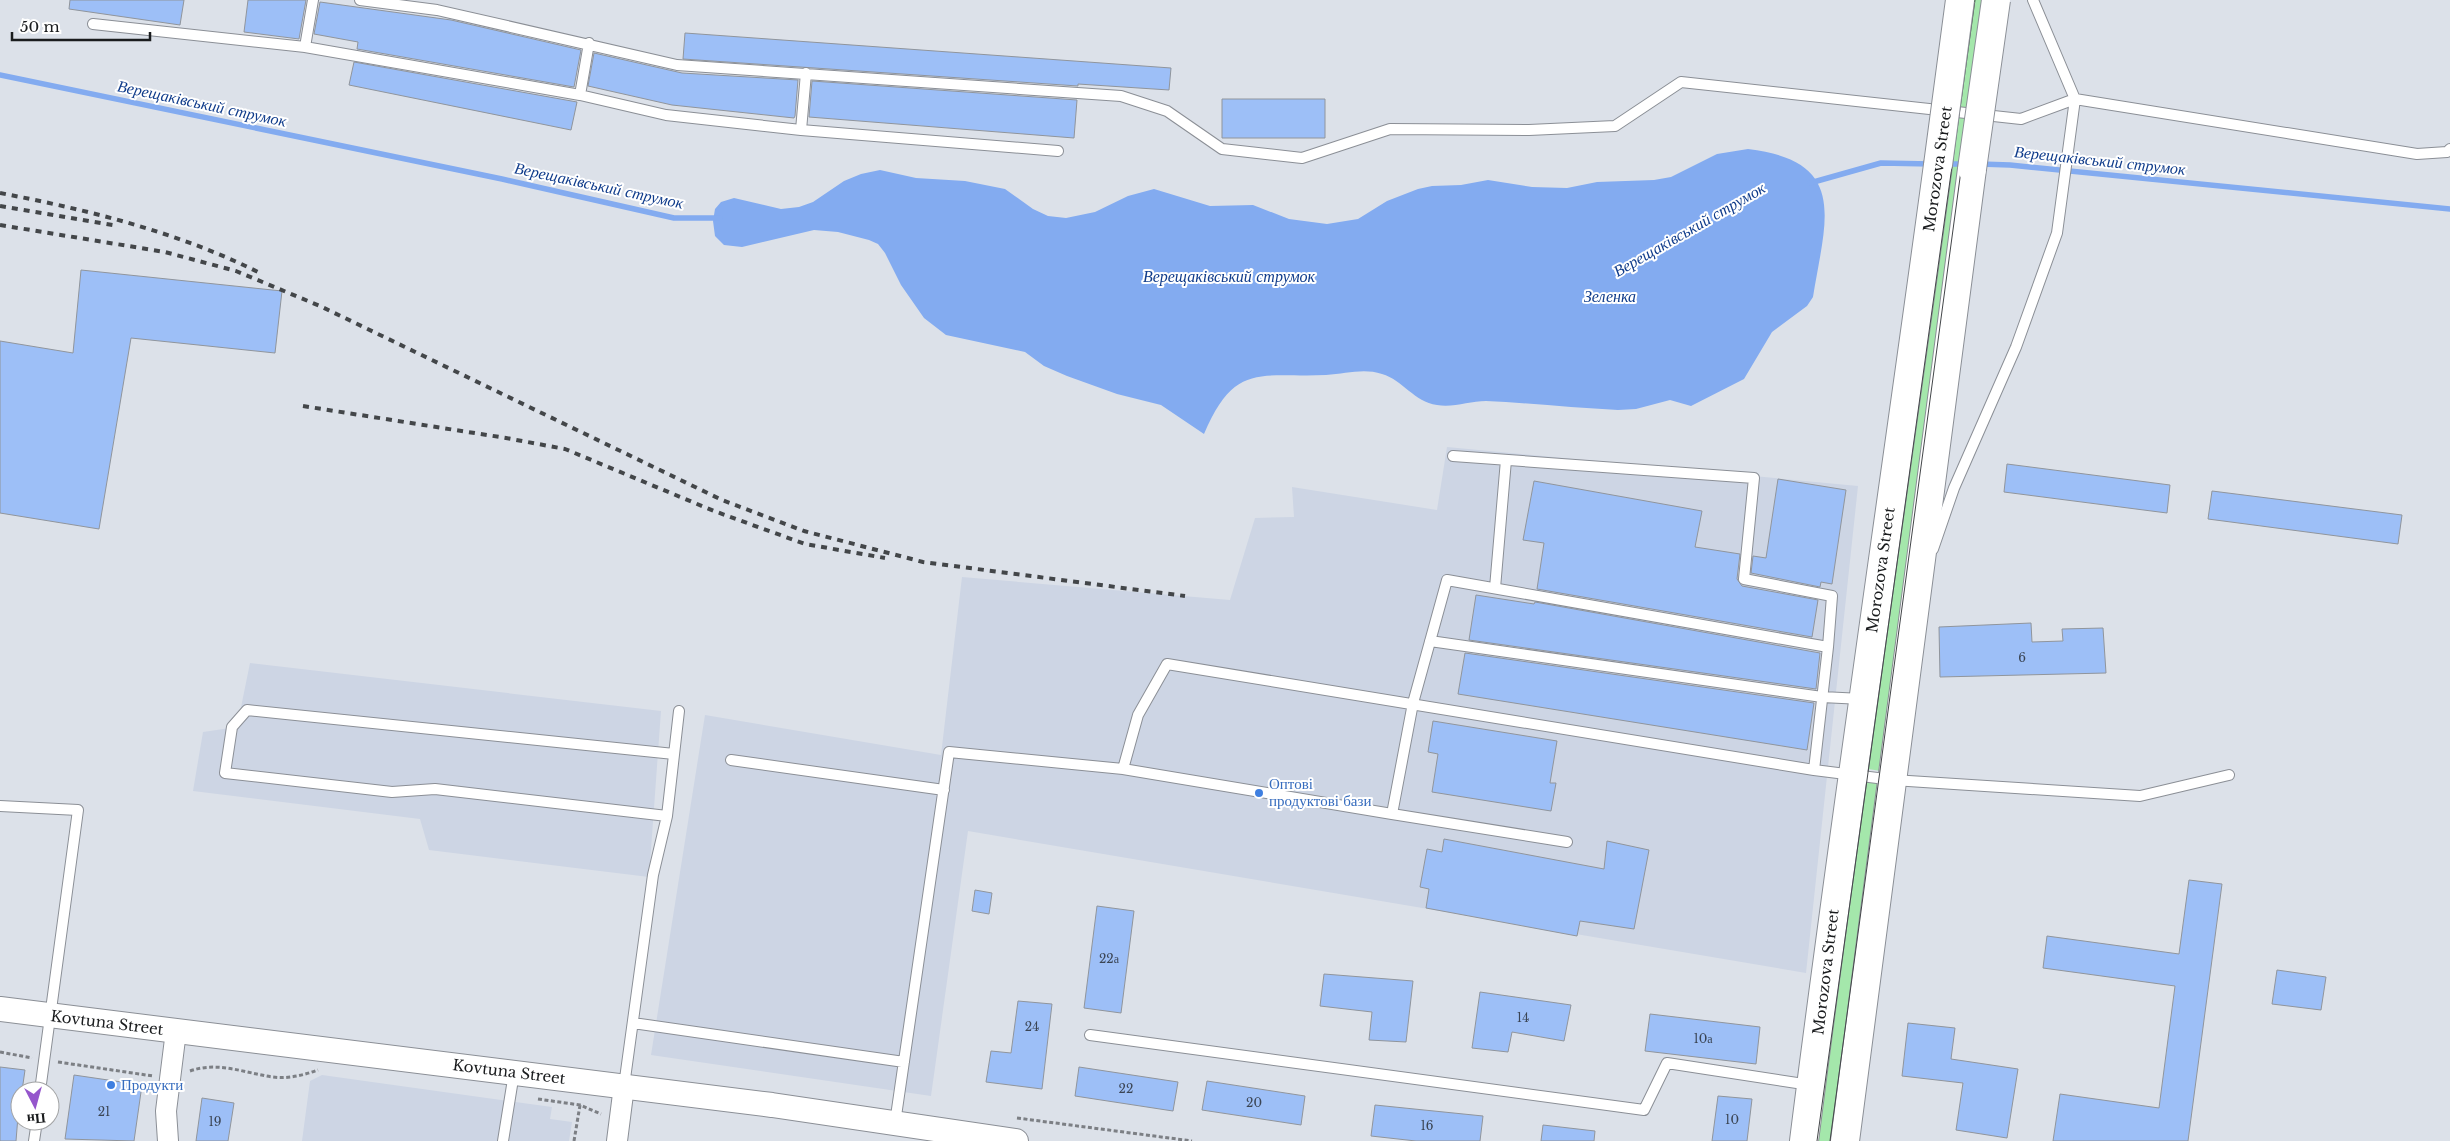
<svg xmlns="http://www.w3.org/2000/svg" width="2450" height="1141" font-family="'Libre Baskerville',serif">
<rect width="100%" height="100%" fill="#dce1e9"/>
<!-- built -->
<path fill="#cdd5e4" d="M1447 447 1858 486 1806 973 968 831 931 1096 651 1055 705 715 941 755 962 577 1230 600 1255 518 1294 517 1292 487 1437 510Z
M250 663 661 711 649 877 429 850 420 819 193 791 203 732 237 727Z
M322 1075 552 1107 550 1119 572 1122 569 1141H302L310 1081Z"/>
<!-- green -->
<path fill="#a4e7ab" d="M1969 0H1991L1887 772 1862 768Z
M1860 780 1882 783 1838 1141H1811Z"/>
<!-- water -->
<path fill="#83abf0" d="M1748 149C1850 161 1825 221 1813 297L1807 306 1772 332 1744 379 1691 406 1670 400 1636 409 1618 410C1574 408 1530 403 1486 401 1470 401 1453 408 1437 405 1414 402 1403 380 1382 374 1363 368 1346 374 1326 375 1261 378 1235 361 1204 434L1161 405 1117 394 1067 376 1044 366 1025 352 946 335 924 318 901 285 885 253 878 244 869 240 838 232 814 230 742 247 724 245 715 236 713 221 715 209 721 202 734 198 781 209 799 207 813 202 844 181 861 174 880 170 916 178 965 181 1005 189 1033 209 1048 216 1066 218 1095 212 1128 196 1154 189 1210 206 1253 205 1289 219 1327 224 1358 219 1387 201 1418 189 1432 186 1461 185 1488 180 1532 187 1567 188 1597 182 1654 180 1671 177 1717 154Z"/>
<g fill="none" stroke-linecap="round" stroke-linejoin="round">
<!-- stream -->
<path stroke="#83abf0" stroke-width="5.5" d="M0 75 502 179 674 218H720
M1945 164H1966
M1980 164 2010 165 2450 209
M1810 183 1881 163 1931 164"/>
</g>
<!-- building -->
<path fill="#9dbff7" stroke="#90959c" d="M70 0H184L180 25 69 9Z
M248 0H306L299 39 244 32Z
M320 2 451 20 581 50 574 87 357 49 358 42 314 34Z
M685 33 1171 68 1169 90 1078 84V86L683 59Z
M594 53 682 73 798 80 795 116 794 118 672 105 588 86Z
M354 62 577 102 571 130 349 85Z
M812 81 1077 100 1074 138 809 117Z
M1222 99H1325V138H1222Z
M81 270 282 291 275 353 131 338 99 529 0 513V341L73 353Z
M2007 464 2170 485 2167 513 2004 492Z
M1778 479 1846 490 1832 584 1821 582 1820 587 1751 573 1753 556 1766 558Z
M1534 481 1702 511 1695 547 1740 554 1737 579 1742 586 1818 600 1812 637 1537 589 1544 543 1523 540Z
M2212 491 2402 515 2398 544 2208 519Z
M1476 595 1534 604 1535 602 1820 653 1816 689 1469 640Z
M2031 623 2032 642 2063 641 2062 629 2103 628 2106 673 1940 677 1939 627Z
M1465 653 1814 703 1807 750 1458 694Z
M1433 721 1557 741 1550 783H1556L1551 811 1432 792 1438 754 1428 752Z
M1444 839 1604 869 1607 841 1649 850 1634 929 1580 921 1577 936 1426 908 1429 889 1420 887 1427 849 1442 852Z
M2189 880 2222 884 2188 1141H2053L2060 1094 2159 1108 2175 986 2043 968 2047 936 2179 954Z
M975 890 992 893 989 914 972 911Z
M1097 906 1134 911 1121 1013 1084 1008Z
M2277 970 2326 977 2321 1010 2272 1004Z
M1324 974 1413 981 1406 1042 1369 1040 1372 1012 1320 1006Z
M1480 992 1571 1005 1564 1041 1512 1032 1508 1052 1472 1048Z
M1018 1001 1052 1004 1042 1089 986 1082 991 1051 1011 1053Z
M1650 1014 1760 1027 1756 1064 1645 1051Z
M1908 1023 1955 1028 1951 1059 2018 1069 2007 1138 1956 1130 1963 1083 1902 1076Z
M0 1067 25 1070 22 1091H20L16 1141H0Z
M1079 1067 1178 1082 1173 1111 1075 1096Z
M74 1075 142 1085 134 1141 65 1139Z
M1207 1081 1305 1096 1301 1125 1202 1110Z
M1718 1096 1752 1099 1747 1141H1712Z
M202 1098 234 1103 228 1141H196Z
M1375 1105 1483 1116 1480 1141H1416L1371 1136Z
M1543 1125 1595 1131 1594 1141H1541Z"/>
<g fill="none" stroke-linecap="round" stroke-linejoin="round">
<!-- service casing -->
<g stroke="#8b8f96" stroke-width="12">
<path id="service" d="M360 0 437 10 677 65 1121 96 1167 111 1222 149 1302 158 1390 129 1529 130 1615 126 1681 82 2021 119 2075 99 2417 154 2447 152 2450 149
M93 24 305 47 580 95 666 115 801 130 1058 151
M305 47 313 0
M580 95 589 43
M801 130 806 73
M1453 456 1754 478 1744 579 1832 596 1828 647
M1933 549 1954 488 2016 347 2057 233 2075 99 2033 0
M1495 588 1506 460
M1430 641 1822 697 1862 699
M731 760 944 790
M1123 769 1138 715 1167 664 1814 770 1893 780 2140 796 2229 775
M0 806 78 810 40 1091
M1392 814 1567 842
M667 816 435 789 392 792 225 773 232 727 247 710 674 754
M633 1023 904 1062
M1090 1035 1644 1110 1667 1063 1810 1085
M624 1086 653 875 667 816 679 711
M895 1123 949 752 1123 769 1392 814 1413 703 1447 580 1828 647 1814 770
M34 1141 37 1121
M503 1141 514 1073"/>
</g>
<!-- minor casing -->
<g stroke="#8b8f96" stroke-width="22">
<path id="minor" d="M168 1141 166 1111 176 1031
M617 1141 624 1086"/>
</g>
<!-- tertiary casing -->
<g stroke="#8b8f96" stroke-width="26">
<path id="tertiary" d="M0 1009 772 1105 1016 1141"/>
</g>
<!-- secondary casing -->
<g stroke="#8b8f96" stroke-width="30">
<path id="secondary" d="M1804 1141C1845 815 1894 490 1938 165
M1845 1141 1972 169"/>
</g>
<!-- path -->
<path stroke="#7c7f84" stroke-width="3" stroke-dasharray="4 2.5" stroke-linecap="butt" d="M0 1052 32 1058
M58 1062 153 1076
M190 1071C219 1061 244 1073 273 1077 289 1079 304 1075 318 1070
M538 1099 580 1105 601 1114
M1017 1118 1192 1141
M574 1141 580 1105"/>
<!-- service -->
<use href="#service" stroke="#fff" stroke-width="10"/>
<!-- minor -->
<use href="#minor" stroke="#fff" stroke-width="20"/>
<!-- tertiary -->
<use href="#tertiary" stroke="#fff" stroke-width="24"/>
<!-- secondary -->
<use href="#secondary" stroke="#fff" stroke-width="28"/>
<!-- tram -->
<path stroke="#434649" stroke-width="1" d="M1817 1141 1975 0
M1830 1141 1984 0"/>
<!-- rail -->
<path stroke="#434649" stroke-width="4" stroke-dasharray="6 6" stroke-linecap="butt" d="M0 193C89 210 181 233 262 274
M0 206 113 225
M0 225 165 252 236 271 320 306 722 500 804 531 923 562 1185 596
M303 406 506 438 565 449 714 511 805 544 885 558"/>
<!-- secondary-bridge casing -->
<g stroke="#8b8f96" stroke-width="30" stroke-linecap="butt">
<path id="secondary-bridge" d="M1938 165 1960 0
M1972 169 1996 0"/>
</g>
<!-- secondary-bridge -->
<use href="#secondary-bridge" stroke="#fff" stroke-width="28"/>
</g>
<!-- markers -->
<g fill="#3f7fe0" stroke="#fff" stroke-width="2">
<circle cx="1259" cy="793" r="5"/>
<circle cx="111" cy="1085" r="5"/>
</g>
<g text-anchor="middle" stroke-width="4" stroke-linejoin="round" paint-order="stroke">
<!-- number labels -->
<g font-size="12" fill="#3b4554">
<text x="2022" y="662">6</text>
<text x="1109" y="963">22а</text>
<text x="1523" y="1022">14</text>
<text x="1032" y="1031">24</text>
<text x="1703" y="1043">10а</text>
<text x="1126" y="1093">22</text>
<text x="1254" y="1107">20</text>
<text x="104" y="1116">21</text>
<text x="1732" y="1124">10</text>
<text x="215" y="1126">19</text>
<text x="1427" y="1130">16</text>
</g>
<!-- street labels -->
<g font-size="15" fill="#1a1c1e" stroke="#fff">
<text transform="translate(1938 169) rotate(-82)" y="5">Morozova Street</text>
<text transform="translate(1881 570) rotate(-82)" y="5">Morozova Street</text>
<text transform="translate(1826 972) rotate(-83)" y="5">Morozova Street</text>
<text transform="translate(107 1023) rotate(7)" y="5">Kovtuna Street</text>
<text transform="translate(509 1072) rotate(7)" y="5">Kovtuna Street</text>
</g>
<!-- shop labels -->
<g font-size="15" fill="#366cbe" stroke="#fff" text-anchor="start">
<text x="1269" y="789">Оптові<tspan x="1269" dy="17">продуктові бази</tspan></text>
<text x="121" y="1090">Продукти</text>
</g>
<!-- water labels -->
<g font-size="16" font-style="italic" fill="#103c8b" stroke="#fff">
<text transform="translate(202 103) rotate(12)" y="6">Верещаківський струмок</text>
<text transform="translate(2100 160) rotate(6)" y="6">Верещаківський струмок</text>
<text transform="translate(599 185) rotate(12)" y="6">Верещаківський струмок</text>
<text transform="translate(1689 229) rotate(-30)" y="6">Верещаківський струмок</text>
<text x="1229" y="282">Верещаківський струмок</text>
<text x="1610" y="302">Зеленка</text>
</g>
</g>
<!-- north arrow -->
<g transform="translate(35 1106) rotate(174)"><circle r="24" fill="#ffffff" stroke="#a3a4a5"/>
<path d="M0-4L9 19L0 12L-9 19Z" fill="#9556cc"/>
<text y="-8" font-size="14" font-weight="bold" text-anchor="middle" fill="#1a1c1e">Пн</text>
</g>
<!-- scale -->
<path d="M12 32v8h138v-8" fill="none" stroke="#1a1c1e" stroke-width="2.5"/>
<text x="20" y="32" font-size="15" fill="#1a1c1e" stroke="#ffffff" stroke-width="4" paint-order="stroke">50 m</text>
</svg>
